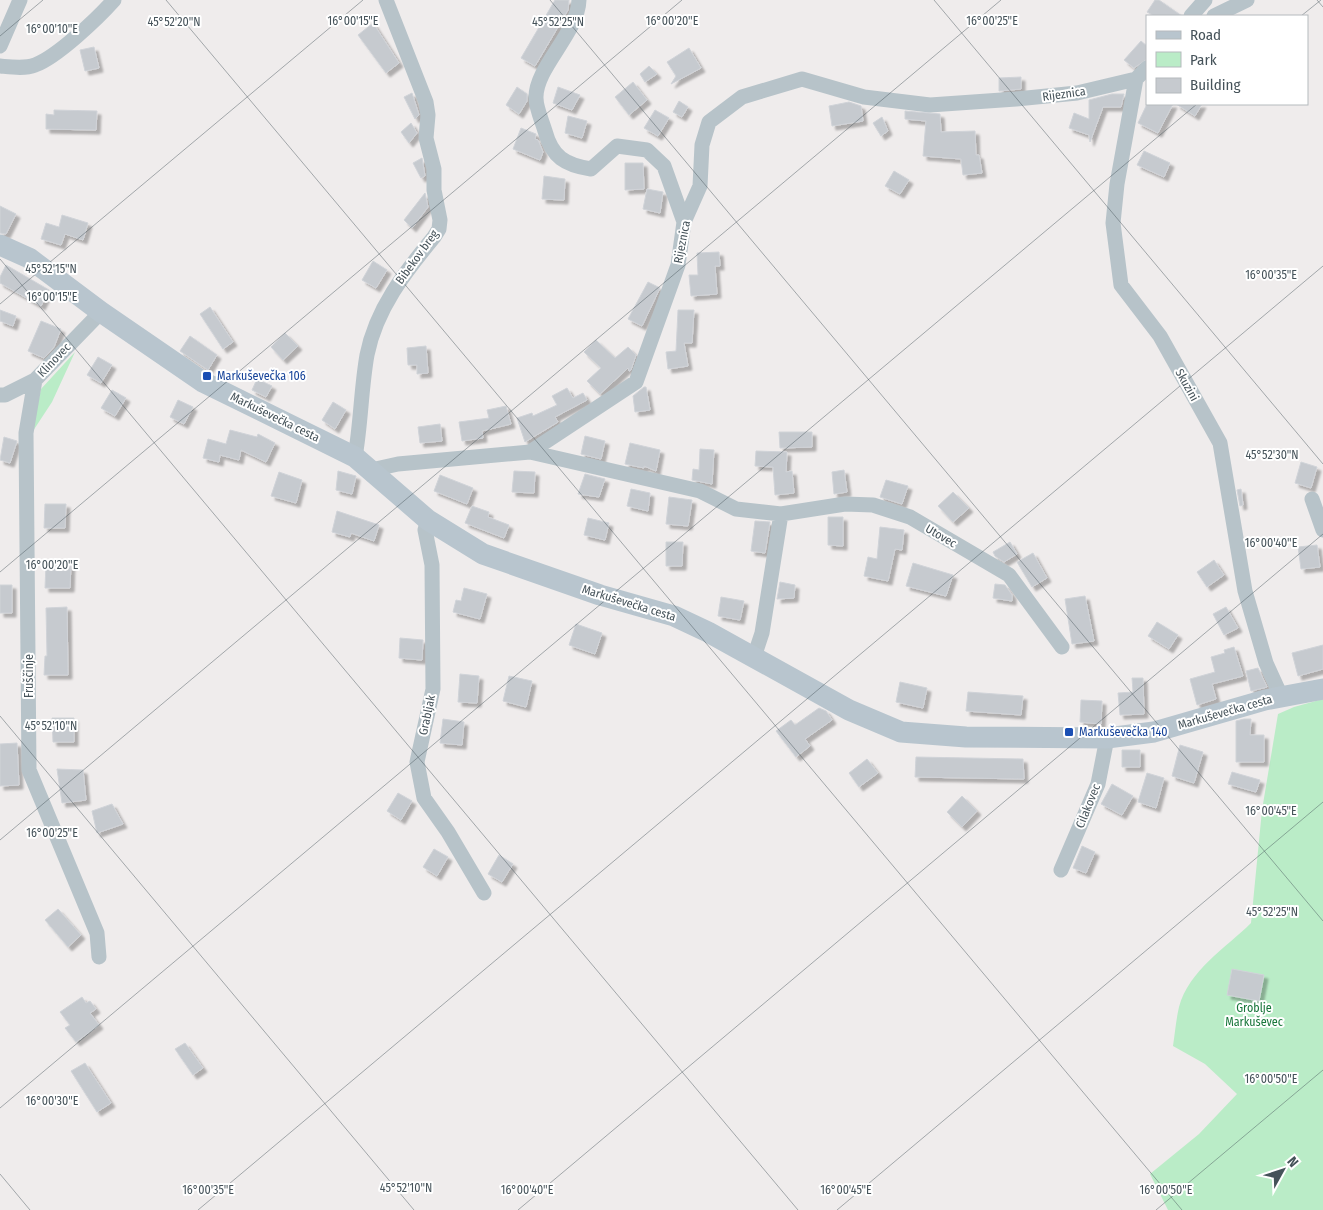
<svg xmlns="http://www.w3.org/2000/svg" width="1323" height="1210" font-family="'Fira Sans Condensed',sans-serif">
<defs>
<filter id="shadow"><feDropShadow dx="4" dy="4" stdDeviation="1" flood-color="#0004"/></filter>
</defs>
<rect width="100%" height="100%" fill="#efecec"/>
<!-- green -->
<path fill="#baecc7" d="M75 352 52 402 31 434 41 389Z
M1323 699V1210H1168L1150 1174 1199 1134 1237 1094 1205 1064 1173 1046C1175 1033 1176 1020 1179 1007 1189 970 1226 948 1251 923L1262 810 1278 714 1294 707Z"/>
<!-- building -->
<path fill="#c6cacf" stroke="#d0d3d8" filter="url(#shadow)" d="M555 0H569L568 10 535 66 521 58Z
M1155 0H1159L1182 16H1154L1147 12Z
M373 23 399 63 386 73 358 35Z
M1141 41 1147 46V59L1134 68 1124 60Z
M94 47 99 68 85 71 80 50Z
M689 48 701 68 671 84 676 76 667 62Z
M649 66 657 74 645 82 640 74Z
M1021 77V89L999 91V78Z
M633 82 647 100 629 115 615 97Z
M517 87 527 94V101L519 114 506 105Z
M558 87 580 95 572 110 553 103Z
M412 93 419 115 415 119 404 97Z
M1112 94H1124L1121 107H1103L1090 142 1089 135 1069 128 1074 113 1089 119V100Z
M679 101 688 107 682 117 673 112Z
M849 102 861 106 863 121 832 126 829 106Z
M1147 104H1173L1158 133 1138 123Z
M1176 104H1202L1195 116Z
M54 110 97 111 96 130 46 129V114L54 115Z
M655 110 669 118 658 136 644 128Z
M905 111 940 114 941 132 975 131 976 155H979L982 173 963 175 961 159 923 156 926 121 905 119Z
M568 116 587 121 582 138 565 133Z
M882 117 888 131 881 136 873 123Z
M411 123 417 133 409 143 401 132Z
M521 128 536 134 535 139 538 140 543 152 540 160 513 149Z
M1144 151 1170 163 1164 177 1137 165Z
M422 158 425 176 421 178 413 163Z
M625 163H643L644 189 625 190Z
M894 171 909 180 900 194 885 186Z
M544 176 565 179 564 200 542 199Z
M647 189 663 192 660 213 643 209Z
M425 193 428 207 412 228 404 220Z
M0 206 16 214 6 234 0 233Z
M62 215 88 223 83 240 65 234 61 245 41 239 46 223 59 227Z
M719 252 720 266H715L717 294 691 296 689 275H698L697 253Z
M373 261 387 270 376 288 362 280Z
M6 265 49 290 41 306 0 283V277Z
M648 282 660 288 642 326 628 319Z
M210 307 233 342 223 349 200 314Z
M0 310 16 316 13 326 0 321Z
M678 310H694L692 343H684L688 366 668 369 666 352 676 351Z
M41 321 61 329 54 347 44 358 28 351Z
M285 333 298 346 283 360 271 347Z
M190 336 217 355 208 370 180 351Z
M596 340 615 358 628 347 636 355 631 370 629 371 628 368 600 394 587 381 601 368 584 352Z
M426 346 428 373 417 374V365H408L407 348Z
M98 357 112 365 101 383 87 375Z
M257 379 272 386 266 397 252 390Z
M644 387H646L650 410 635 412 633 396Z
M567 388 573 398 583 393 587 400 555 417 558 422 525 442 517 418 532 413 533 416 557 405 552 396Z
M112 390 126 398 115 416 101 408Z
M178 400 193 407 184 424 170 417Z
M333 402 346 410 335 429 322 420Z
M506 406 511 424 482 431 483 438 462 441 459 422 489 418 487 410Z
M440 424 442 441 420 443 418 427Z
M230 430 257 437 258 434 275 443 266 462 241 450 239 460 220 455 219 462 203 458 208 439 226 444Z
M779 432H812V447L780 448Z
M585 436 605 441 601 459 581 454Z
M4 437 17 441 10 463 0 460Z
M630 443 660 450 656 471 644 466V468L625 464Z
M700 449 714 450 712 484 692 480 693 469 699 470Z
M756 451 787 452 786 472 792 471 794 493 775 495 773 467 755 466Z
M1301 462 1317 467 1311 488 1295 483Z
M844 470 847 492 834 494 832 472Z
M338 471 356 476 352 494 336 490Z
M514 471 535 472 534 493 512 492Z
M279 472 302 480 296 503 271 496Z
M585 474 605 479 599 497 578 494Z
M440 475 473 488 467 504 434 491Z
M886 480 908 486 902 504 880 497Z
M631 489 650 493 648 511 627 506Z
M1241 489 1243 505 1240 506 1237 490Z
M953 492 969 508 953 522 938 506Z
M669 497 692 500 688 526 666 524Z
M45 504H66L65 528H44Z
M472 506 489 512 488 517 509 525 504 538 465 523Z
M337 511 379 525 374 541 351 533 350 537 332 532Z
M828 517H843V546L828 545Z
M588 518 609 523 605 540 584 535Z
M755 521 770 522 765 553 751 551Z
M880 527 904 530 902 550 895 549 888 581 864 576 868 557 877 559Z
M666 542H683L682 566H666Z
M1010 542 1017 554 1004 562 995 556 993 552Z
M1317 545 1320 567 1301 569 1298 547Z
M1033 553 1047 578 1032 587 1017 562Z
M1214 560 1224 575 1207 587 1197 572Z
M46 563H71L70 588H45Z
M913 563 953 575 946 596 906 586Z
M780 582 795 585 794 598 777 599Z
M995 584 1005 585 1012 595V601L993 598Z
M0 585H12V613H0Z
M464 588 487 594 480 619 453 612 456 600 461 601Z
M1085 596 1094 641 1072 644 1065 599Z
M721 597 744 601 740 620 718 616Z
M67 607 68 675H44L45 656H47L46 608Z
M1226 607 1238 628 1224 635 1213 614Z
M1157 622 1178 635 1169 649 1148 636Z
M576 624 602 633 595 654 569 645Z
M400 638 423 640 422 660 399 658Z
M1323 645V669L1298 676 1292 653Z
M1234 647 1243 676 1212 684 1216 699 1197 705 1190 679 1215 672 1211 657 1225 653 1224 650Z
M1258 668 1267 687 1251 691 1246 671Z
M460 674 479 676 477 703 458 702Z
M509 676 532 681 526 707 503 701Z
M1132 678H1143L1144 714 1120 715 1118 693 1133 692Z
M900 682 927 688 923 708 896 702Z
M968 692 1023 696 1021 715 966 711Z
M1081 700 1102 701 1101 724 1080 722Z
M819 708 826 711 832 720 805 739 810 746 796 757 776 731 791 720 795 725Z
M52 718H74V742H53Z
M443 719 464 722 462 745 440 743Z
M1244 719H1251L1250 735H1264V762H1236V721Z
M17 743 19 785 0 786V744Z
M1180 745 1203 752 1194 783 1172 776Z
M1122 750H1140V767H1122Z
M916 757 1023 759 1024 779 915 777Z
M867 759 878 773 859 787 849 773Z
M57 769 83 770 86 800 62 803Z
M1232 772 1260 780 1256 792 1228 784Z
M1147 773 1164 778 1156 808 1138 802Z
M1112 784 1133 796 1122 815 1101 804Z
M398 793 412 801 401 820 387 811Z
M962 796 977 811 962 827 947 812Z
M112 804 123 824 97 833 92 811Z
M1082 846 1095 852 1086 873 1073 868Z
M434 849 448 857 437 876 423 867Z
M499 855 513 864 502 882 488 874Z
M58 909 81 935 68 947 45 920Z
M1232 969 1264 975 1259 1001 1227 995Z
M82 997 86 1003 90 1001 96 1009 90 1013 99 1025 76 1042 65 1028 70 1025 60 1012Z
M185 1043 203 1068 193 1075 175 1049Z
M85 1063 111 1103 97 1112 71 1071Z"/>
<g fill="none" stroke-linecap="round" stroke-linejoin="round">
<!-- minor -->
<path stroke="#b7c3c9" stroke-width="15" d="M579 0C578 33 535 68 536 98 536 108 542 121 545 131 552 157 565 165 591 169L617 146 647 150 664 166 684 222
M1191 16 1205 0
M1214 16 1247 0
M0 46 20 0
M0 66C11 67 25 69 35 65 57 57 98 18 114 0
M1136 79 1117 184 1113 223 1121 285 1160 336 1220 443 1245 591 1266 663 1281 696
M35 380 26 433 29 770 97 933 99 957
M0 395H5L35 380 101 312
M530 452 700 491 736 509 781 514 845 504 873 505 910 517 1009 575 1062 647
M355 457C361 423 361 389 367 355 376 309 405 272 434 237L439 229 440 220 434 190V169L426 138 428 115 426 102 386 0
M371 470 398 464 530 452 636 382 678 265 684 222 700 186 702 145 709 122 742 97 802 79 864 97 930 105 1016 99 1077 93 1136 79 1147 68
M1312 499 1323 530
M428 520 425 530 432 565 433 689 417 762 424 798 448 832 484 893
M754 657 762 633 781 514
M1061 870 1098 784 1107 738"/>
<!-- secondary -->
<path stroke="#b8c5ce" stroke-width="21" d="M0 245 29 258 101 312 203 382 355 457 428 520 483 554 600 595 674 616 708 632 849 710 901 732 966 737 1107 738 1154 732 1265 700 1323 689"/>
</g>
<!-- ticks -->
<path fill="none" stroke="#455259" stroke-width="1" stroke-opacity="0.45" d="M166 0 1182 1210M550 0 1323 921M934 0 1323 464M1317 0 1323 7M1301 16 1321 0M0 36 43 0M0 259 798 1210M0 304 363 0M0 572 682 0M0 716 414 1210M0 840 1001 0M0 1108 1197 104M0 1174 30 1210M198 1210 1323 266M518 1210 1323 534M837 1210 1323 802M1156 1210 1323 1070"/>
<!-- markers -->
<g fill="#1a4fb4" stroke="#fff" stroke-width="2">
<rect x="202" y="371" width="10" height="10" rx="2.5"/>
<rect x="1064" y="727" width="10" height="10" rx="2.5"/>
</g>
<g text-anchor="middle" stroke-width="4" stroke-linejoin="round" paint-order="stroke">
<!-- street labels -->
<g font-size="12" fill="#455259" stroke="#fff">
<text transform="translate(1064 94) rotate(-8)" y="4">Rijeznica</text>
<text transform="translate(682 242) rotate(-79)" y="4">Rijeznica</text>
<text transform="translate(417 257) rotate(-54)" y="4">Bibekov breg</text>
<text transform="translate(54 360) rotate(-46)" y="4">Klinovec</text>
<text transform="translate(1187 385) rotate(61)" y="4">Skuzini</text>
<text transform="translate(275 417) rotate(26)" y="4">Markuševečka cesta</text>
<text transform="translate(941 536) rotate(30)" y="4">Utovec</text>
<text transform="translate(629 603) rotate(17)" y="4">Markuševečka cesta</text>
<text transform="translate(29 676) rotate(-90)" y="4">Fruščinje</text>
<text transform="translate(1225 712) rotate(-16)" y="4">Markuševečka cesta</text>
<text transform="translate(427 715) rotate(-78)" y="4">Grabljak</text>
<text transform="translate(1088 806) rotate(-68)" y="4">Cilakovec</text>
</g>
<!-- transit labels -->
<g font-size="12" fill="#164399" stroke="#fff" text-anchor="start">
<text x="217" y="380">Markuševečka 106</text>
<text x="1079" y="736">Markuševečka 140</text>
</g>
<!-- park labels -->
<g font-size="12" fill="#19773b" stroke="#fff">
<text x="1254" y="1012">Groblje<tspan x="1254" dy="14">Markuševec</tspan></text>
</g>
</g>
<g font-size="12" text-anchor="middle" fill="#455259" stroke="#fff" stroke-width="4" stroke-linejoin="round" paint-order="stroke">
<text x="353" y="25">16°00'15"E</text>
<text x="672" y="25">16°00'20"E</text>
<text x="992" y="25">16°00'25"E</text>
<text x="174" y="26">45°52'20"N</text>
<text x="558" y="26">45°52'25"N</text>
<text x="52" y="33">16°00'10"E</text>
<text x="51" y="273">45°52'15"N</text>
<text x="1271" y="279">16°00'35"E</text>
<text x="52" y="301">16°00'15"E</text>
<text x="1272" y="459">45°52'30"N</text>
<text x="1271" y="547">16°00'40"E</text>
<text x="52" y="569">16°00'20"E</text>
<text x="51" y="730">45°52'10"N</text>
<text x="1271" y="815">16°00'45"E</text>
<text x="52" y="837">16°00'25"E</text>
<text x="1272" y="916">45°52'25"N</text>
<text x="1271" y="1083">16°00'50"E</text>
<text x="52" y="1105">16°00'30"E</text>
<text x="406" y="1192">45°52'10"N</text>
<text x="208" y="1194">16°00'35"E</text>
<text x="527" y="1194">16°00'40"E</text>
<text x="846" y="1194">16°00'45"E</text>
<text x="1166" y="1194">16°00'50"E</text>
</g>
<!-- legend -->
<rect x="1146" y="15" width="162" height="90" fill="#ffffff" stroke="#b5babd"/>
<rect x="1156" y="31" width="25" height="8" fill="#b8c5ce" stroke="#b5babd"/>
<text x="1190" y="40" font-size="15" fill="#455259">Road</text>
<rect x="1156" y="52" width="25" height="15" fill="#baecc7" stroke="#b5babd"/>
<text x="1190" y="65" font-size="15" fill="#455259">Park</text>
<rect x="1156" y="78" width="25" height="15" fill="#c6cacf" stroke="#b5babd"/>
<text x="1190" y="90" font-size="15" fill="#455259">Building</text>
<!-- north arrow -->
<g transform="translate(1283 1170) rotate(50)" stroke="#ffffff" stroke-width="4" paint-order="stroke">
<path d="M0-4L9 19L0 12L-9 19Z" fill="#455259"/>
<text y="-8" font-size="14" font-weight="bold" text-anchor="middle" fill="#455259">N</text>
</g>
</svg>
